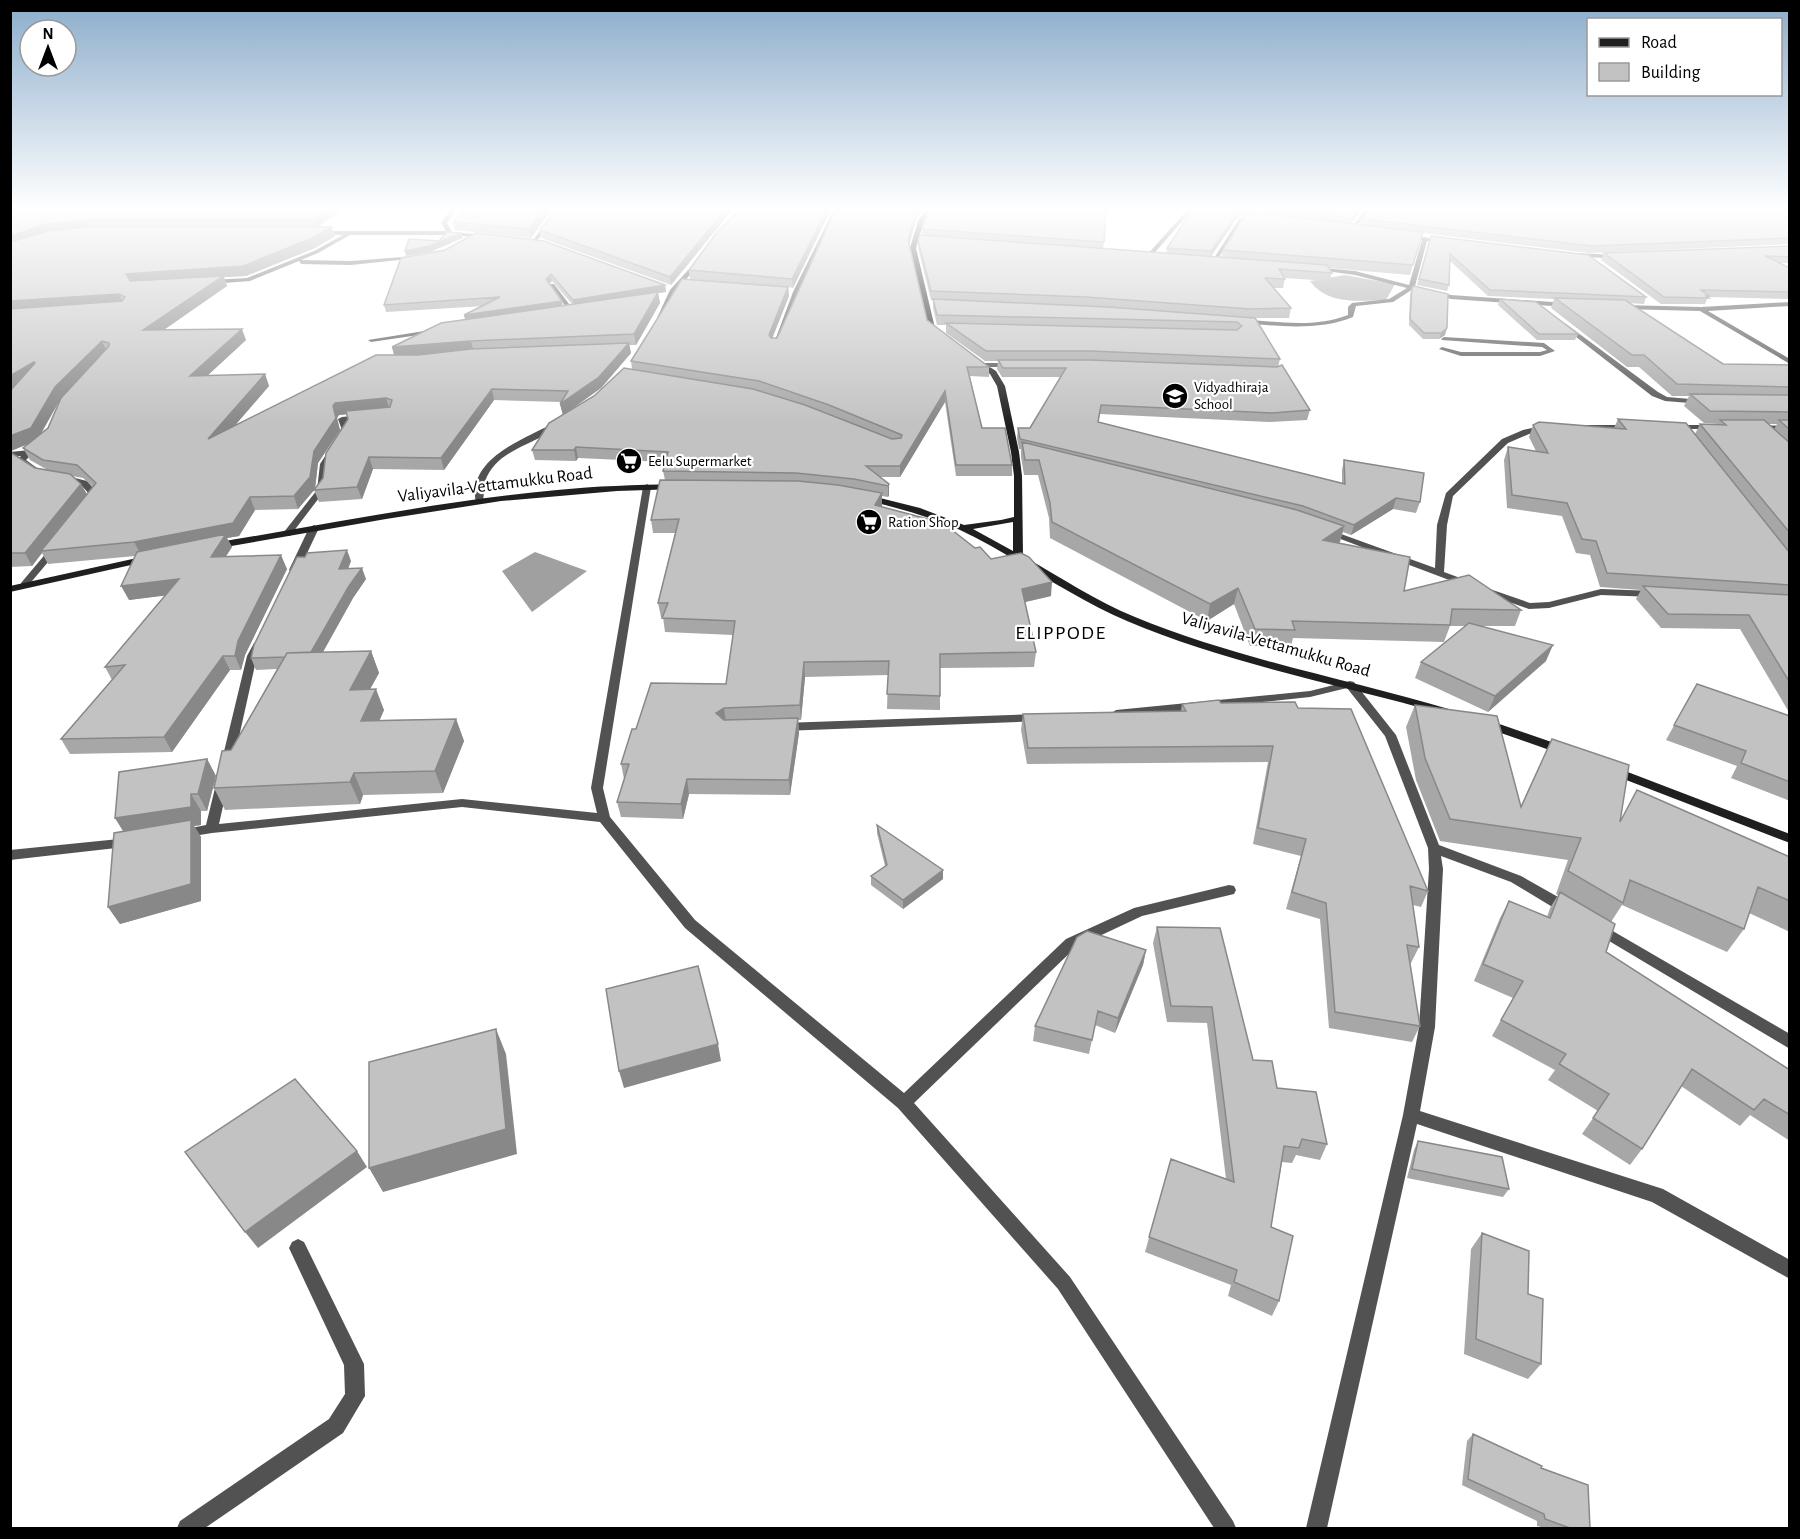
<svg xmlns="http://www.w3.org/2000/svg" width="1800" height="1539" font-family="'Alegreya Sans',sans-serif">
<rect width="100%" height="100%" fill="#fff"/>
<!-- water -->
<path fill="#a0a0a0" d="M1345 275 1395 284 1386 300C1360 301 1327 305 1310 281Z
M535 552 587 571 532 612 502 571Z"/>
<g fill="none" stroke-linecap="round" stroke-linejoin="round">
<!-- street -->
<path fill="#525252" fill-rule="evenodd" d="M451 209H456L447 223 452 232 486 235 488 238 450 235H350L318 253 301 260 351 261 415 256 418 258 351 265 301 264 299 261 250 281 211 284 208 282 211 280 247 278 314 251 343 235 316 234 318 231H446L441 223Z
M550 209H555L558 213 536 242H532L552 213Z
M834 209H839L799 292 778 345 773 346 793 292Z
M1188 209H1193L1150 258H1146V256Z
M1365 209H1370L1354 230H1350Z
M1246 215 1260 217 1243 221 1215 263H1211L1239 219Z
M1405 234 1447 241 1444 243 1427 241 1415 286 1451 295 1567 303 1570 305 1567 307 1451 299 1413 289 1393 302 1356 306 1353 317C1319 331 1278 326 1242 323L1239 321 1242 319C1276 322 1316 328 1348 315V307L1352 303 1389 299 1407 288 1355 275 1311 269 1314 267 1355 271 1409 285 1422 240 1403 237Z
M1575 253 1618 255 1621 257 1618 259 1573 256Z
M697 260 702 261 676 291 661 318H657L670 290Z
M550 284H554L575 312 574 313H570Z
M1790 302V306L1708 311 1790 359V364L1700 311 1623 309 1620 307 1623 305 1701 307Z
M1562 324H1566L1658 392 1667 397 1702 400 1706 402 1702 404 1665 401 1652 396 1562 326Z
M437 329 439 330V332L371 342 368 340Z
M1444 337 1544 343 1555 351 1540 356H1461L1439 349 1442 347 1461 352H1540L1547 350 1542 347 1442 340 1441 339Z
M979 363H1013L1017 365 1013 367H979Z
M362 415 366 417 365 419 347 421 350 430 328 464 325 490 290 536H284V532L317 490 320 464 342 430 338 419 342 417Z
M554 423 561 425C538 444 495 449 485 482 484 488 484 495 483 501L476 503C466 459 524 439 554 423Z
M1546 425 1550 427 1549 429 1529 434 1508 443 1453 496 1447 525 1444 572 1471 582V586H1465L1322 532 1327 529 1330 530 1435 568 1437 525 1446 493 1502 439 1523 430Z
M1584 425H1630L1634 427 1630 429H1587L1583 427Z
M1671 425H1714L1718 427 1714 429H1674L1670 427Z
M1752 425 1790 426V430L1755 429 1751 427Z
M30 450 34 452 26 460 37 468 33 471 18 462 17 460 21 456 10 457V452Z
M63 475 87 481 100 496 96 503H90L89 501 91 496 81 485 60 480 59 478Z
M647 484 651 487 603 788 610 817 695 920 904 1093 1066 939 1134 908 1229 885 1234 886 1236 890 1234 894 1142 916 1076 947 914 1103 1070 1277 1233 1521 1236 1528H1214L1058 1289 898 1108 685 928 600 822 462 807 212 833 181 838 176 837 175 834 176 831 206 825 216 784 222 780 228 784 219 824 462 799 597 813 591 788 643 487Z
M314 525 319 528 299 570 297 572H291L289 570 309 528Z
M56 544 59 545V549L27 587H21V583L53 545Z
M1484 587 1530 603 1549 602 1601 589 1654 591 1659 594 1654 597 1601 595 1549 608 1529 609 1481 592V588Z
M258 642 263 645 257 656 233 764 227 768 221 764 247 656 254 643Z
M1350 681 1354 682 1396 735 1439 845 1521 876 1574 906 1576 910 1574 914 1569 915 1564 914 1511 882 1441 856 1443 869 1435 1027 1420 1111 1663 1189 1790 1260V1279L1652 1202 1417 1124 1327 1528H1306L1403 1115 1419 1027 1429 869 1428 848 1385 736 1347 688 1310 697 1116 718 1110 714 1116 710 1310 691Z
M1039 714 1043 715 1045 718 1043 721 783 731 777 727 783 723Z
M129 838 134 840 135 843 134 846 10 860V850Z
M1599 923 1778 1027 1790 1034V1049L1594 932 1592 928 1594 924Z
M298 1239 304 1242 364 1364 365 1396 343 1433 205 1528H177L180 1521 329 1419 345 1394 344 1365 289 1248 292 1242Z"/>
<!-- secondary -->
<path fill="#1f1f1f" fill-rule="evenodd" d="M926 209H931L924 221 916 248 935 328 943 336 940 338 929 329 910 248 918 221Z
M975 360H979L996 371 1005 386 1019 452 1022 476 1023 556C1060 577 1096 601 1135 617 1237 659 1347 679 1452 710L1454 712 1452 714H1444C1339 684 1228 664 1127 621 1068 596 1017 557 960 530 929 516 897 508 865 500V496L868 495 920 508 964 525 1001 520 1014 517V476L1011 452 997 386 990 374 975 362ZM1013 522V551L973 529Z
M675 484 678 485V489L617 491 501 501 386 519 214 549 209 546 214 543C328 524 441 501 557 490 596 486 635 485 675 484Z
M146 556 151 559 149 561 10 592V586Z
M1485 719 1566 747 1568 750 1562 754 1558 753 1481 726 1479 723 1481 720Z
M1612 766 1790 834V843L1608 773 1606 770 1608 767Z"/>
</g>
<!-- wall -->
<path fill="#a7a7a7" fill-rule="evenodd" d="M10 209H343L318 227 335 236 315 248 246 276 224 277 227 286 163 330 246 340 207 376 265 374 269 386 235 425 394 355 392 347 465 319 464 315 484 306 386 312 384 305 401 258 665 285 666 292 658 293 660 303 636 345H629L631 353 601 388 565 414 594 396 632 369 631 361 690 279 689 270 831 209 793 288 788 287 789 296 772 338H777L836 209H923L916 220 909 245 927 320 989 367V377L970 376 982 428 1012 465V476H956L945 402 900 477H880L889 484V495L888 497 882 496V507L991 559 1051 596 1025 602 1036 652 1034 667 940 668V710L887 709 888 675 805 677 801 720H798L799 733 790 795 689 794 683 819 621 817 617 802 625 779H624L621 764 636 729 726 684 733 635 665 632 663 617H661L658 603 676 533H653L651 520 665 480 663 471 665 462 578 458 576 461 535 460 532 450 563 415 560 404 561 402 494 400 444 470 373 469 362 499 319 502 314 490 298 509 255 510 239 536 227 538 232 547 226 556 287 569 245 655 241 670H230L172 752 70 754 61 739 112 680 105 667 165 595 129 600 135 556 48 564 42 553 32 566 10 567ZM552 281 572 304 563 306 549 284ZM61 398 48 428 41 434ZM347 414 348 419 323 478 315 488 318 463 340 430 337 418 339 415ZM28 444 23 448 30 460 46 469 35 468 12 453 11 451ZM72 476 83 478 93 487 87 494Z
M465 209H549V213L531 238 455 230 453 222Z
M556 209H733L671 285 541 238 540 230Z
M1193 209H1363L1351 223 1360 224 1362 219 1790 209V244L1589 253 1422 233 1410 275 1329 268 1332 273 1329 281 1285 278 1283 288H1273L1291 308 1289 318H1256L1280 359 1278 367 1310 410 1307 420 1269 422 1100 414 1098 422 1342 483V470L1344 460 1420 502 1416 513 1393 509 1351 535 1343 532 1339 543 1404 591 1521 610 1515 626H1480L1546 661 1488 712 1415 678 1421 662 1466 626H1450L1444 642 1293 638 1291 646H1250L1234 604 1207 621 1050 538 1049 518 1038 475H1024L1021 457V449H1019L1017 438 1018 428H1030L1060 377H1002L997 369 998 361H985L946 333V325H937L933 308V300H931L918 248V240L922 235V229L1104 242 1103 249 1166 254 1167 248ZM1249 212H1251L1223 250 1221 258 1210 257 1237 218Z
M1431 236 1646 297 1644 304 1629 303 1723 364 1790 365V714L1740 629 1661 628 1636 599 1641 590 1600 587 1590 555 1576 553 1562 516 1507 508 1504 460 1508 447 1536 451 1529 437 1533 425 1614 428 1618 419 1695 434 1700 424H1718L1704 423 1684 406 1689 396H1672L1639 367H1627L1551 308 1554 299 1488 296 1450 261 1449 285 1447 291 1417 285ZM1768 424H1777L1774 429Z
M1790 246V263H1779L1790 268V299L1708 297 1705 304H1661L1601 260 1604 253Z
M1412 288 1445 335 1439 339H1423L1409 325 1410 294Z
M1500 299 1578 334 1575 340H1537L1498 305Z
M351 561 348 569 366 579 353 598 323 652 371 651 379 673 370 689 384 710 379 720 456 719 464 741 443 793 363 795 360 804 225 810 214 788 231 750 277 669 256 670 251 658Z
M1697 684 1790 716V801L1731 778 1737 766 1666 740Z
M1221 703 1298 708 1428 891 1421 907 1413 905 1419 947 1411 963H1410L1420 1026 1412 1042 1329 1028 1320 919 1286 909 1301 856 1253 844 1268 762 1027 764 1021 730 1023 714 1181 711 1182 704Z
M1415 705 1521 806 1552 739 1620 821 1790 857V932L1749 913 1744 929 1727 952 1622 905 1611 922 1606 952 1790 1070V1141L1750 1115 1740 1126 1681 1086 1642 1149 1630 1165 1582 1134 1598 1111 1548 1080 1555 1070 1492 1036 1513 998 1474 981 1500 918 1509 901 1547 917 1550 908 1558 895 1556 894 1568 860 1440 841 1416 780 1406 727Z
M207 759 216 776 207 811H201V825L194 826 201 837V901L120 924 108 907 124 831 115 818Z
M877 825 943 879 903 909 871 885V876L885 866 877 833Z
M1157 927 1253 1060 1327 1144 1320 1160 1296 1155 1292 1163 1282 1162 1271 1227 1279 1301 1272 1316 1228 1296 1231 1285 1145 1252 1171 1159 1226 1179 1207 1023 1167 1022 1153 943Z
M1146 950 1143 965 1115 1033 1095 1025 1089 1054 1033 1041 1035 1026Z
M1418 1141 1509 1189 1503 1197 1407 1178 1414 1150Z
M1482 1233 1528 1294 1541 1364 1528 1379 1464 1354 1471 1249Z
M1473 1434 1541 1468 1590 1528H1545L1537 1526V1521L1462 1485 1467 1441Z"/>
<!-- shaded-wall -->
<path fill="#888" d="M329 209H343L316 228 313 220Z
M545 209H549V213L531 238 529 229Z
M726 209H733L671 285 670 277Z
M827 209H831L793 288 792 279Z
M918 209H923L916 220 908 249V240L916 212Z
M1243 209H1250L1249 212 1237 218 1210 258 1211 251 1238 212Z
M1359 209H1363L1350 225 1352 218Z
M84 220 88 228 10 245V236L47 224Z
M332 227 335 236 315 248 246 276 224 277 227 286 148 341 130 284 126 274Z
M462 233 463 238 430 252 406 256 405 251Z
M551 274 552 281 547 286 546 279Z
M665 285 666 292 658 293 660 303 636 345 634 334 574 307 573 300Z
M788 287 789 296 770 344 769 335Z
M119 294 124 304 10 312V301Z
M562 301 563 308 466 322 464 315Z
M1447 328 1445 335 1439 339 1441 333Z
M242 329 246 340 195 387 190 376Z
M102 341 107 352 61 398 37 440 11 451 15 459 10 452V436L55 387Z
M471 341 474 352 395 358 392 347Z
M629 343 631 353 601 388 563 415 560 404Z
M34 362 39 373 10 391V376Z
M265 374 269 386 213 451 208 439Z
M492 389 494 400 444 470 441 458Z
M945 391V402L900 477V466Z
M386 398 390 410 339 415 337 418 340 430 318 463 315 489 298 509 294 496 335 403Z
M576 447 578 458 576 461 574 450Z
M369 457 373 469 362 499 357 487Z
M81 484 88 496 41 551 42 553 32 566 25 553Z
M889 484V495L888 497V486Z
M882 493V506L875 519V505Z
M250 497 255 510 239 536 227 538 232 547 217 570 141 555 134 542Z
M1396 498 1393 509 1351 535 1354 525Z
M1344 526 1340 542 1319 555 1323 540Z
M347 550 351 561 343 581 339 569Z
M281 555 287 569 245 655 241 670 235 656 238 641Z
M362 568 366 579 353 598 314 668 309 656 349 586Z
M179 579 186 593 129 600 121 586Z
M1052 582 1051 596 1021 603 1022 589Z
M1238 588 1234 604 1207 621 1210 604Z
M1553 645 1546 661 1488 712 1495 696Z
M371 651 379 673 358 711 350 690Z
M223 656 230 670 172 752 164 737Z
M804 662 805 677 801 720 800 705Z
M376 689 384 710 370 743 361 721Z
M724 708 726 723 716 713Z
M798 718 799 733 790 795 789 780Z
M456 719 464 741 443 793 435 771Z
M207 759 216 776 207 811 198 794Z
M354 773 363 795 360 804 350 782Z
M687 779 689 794 683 819 681 804Z
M191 794 201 811V825L194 826 201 837V901L120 924 108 907 126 836 115 818Z
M943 870V879L903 909V900Z
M1146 950 1143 965 1115 1033 1118 1018Z
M496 1029 506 1054 517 1154 383 1192 369 1168Z
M718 1044 721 1061 624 1088 619 1071Z
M357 1151 367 1167 258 1248 245 1232Z"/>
<!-- building -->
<path fill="#c2c2c2" stroke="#888" stroke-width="1.5" d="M10 209H329L313 220H84L47 224 10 236Z
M465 209H545L529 229 453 222Z
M556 209H726L670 277 540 230Z
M739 209H827L792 279 689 270 717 232 737 212Z
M836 209H918L916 212 908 240 927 320 989 367H967L982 428H1005L1012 465H956L945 391 900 466H866L889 484 888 486 854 479 796 473 663 471 668 452 576 447 574 450H532L549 423 594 396 624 368 753 389 805 405 892 439 901 438 902 435 829 405 759 381 631 361 682 279 788 287 769 335 771 338H777Z
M930 209H1106L1104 242 922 229Z
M1193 209H1243L1238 212 1211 251 1167 248Z
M1278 209H1359L1352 218Z
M1369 209H1790V238L1592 246 1362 219Z
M1253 212 1423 232 1413 265 1223 250 1246 214Z
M84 227H332L312 238 243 266 126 274 130 281 223 276 143 330 242 329 190 376 265 374 208 439 376 355H418L471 349 629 343 599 377 560 404 568 391 492 389 441 458 369 457 357 487 314 490 323 478 326 453 348 419 346 411 390 407 392 400 386 398 335 403 333 406 336 418 314 451 310 477 294 496 250 497 233 523 134 542 41 551 96 483 77 465 43 460 23 448 48 428 61 398 109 346V343L102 341 55 387 31 428 10 436V391L35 363 34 362 10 376V309L122 301 125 297 119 294 10 301V242L48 231Z
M447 232 462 233 429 246 405 251 409 239 439 241Z
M476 233 544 241 665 285 573 300 551 274 546 279 562 301 464 315 500 297 384 305 401 258 445 250Z
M920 235 1327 265 1332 273 1279 269 1285 279 1265 278 1291 308 1250 309 1086 297 931 291 918 240Z
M1431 236 1588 255 1646 297 1490 290 1450 254 1449 285 1419 279Z
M1790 246V257L1765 256 1790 268V292L1701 290 1709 296H1706L1709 298 1664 297 1604 253Z
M1414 286 1448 294 1447 328 1441 333H1424L1410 319 1412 288Z
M658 292 634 334 471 341 392 347 441 323Z
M1555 298 1625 300 1723 364 1790 365V387L1677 384 1644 355H1632Z
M933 299 1108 307 1255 318 1280 359 1090 351H986L946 323 1237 330 1242 326 1237 322 937 315Z
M1500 299 1536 302 1578 334H1539Z
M998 360H1090L1277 367 1282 365 1310 410 1272 413 1101 405 1098 422 1345 484 1344 460 1424 473 1420 502 1396 498 1354 525 1303 506 1020 439 1018 428H1030L1066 368H1003Z
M1690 394 1790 395V412L1710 411Z
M1618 419 1686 423 1790 553V585L1607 573 1596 541 1582 539 1567 503 1512 495 1508 447 1548 453 1533 425 1539 422 1626 429Z
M1720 420H1764L1790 443V533L1700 424 1726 425Z
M1779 420H1790V430Z
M1022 442 1297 510 1344 526 1323 540 1410 557 1404 591 1469 575 1521 610 1452 609 1450 625 1292 621 1295 630 1255 629 1238 588 1210 604 1052 522 1050 503 1039 460H1025Z
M10 452 35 468 70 474 81 484 25 553H10Z
M660 480 798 481 838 485 882 493 875 505 943 523 975 548 980 547 991 559 1021 553 1029 557 1052 582 1022 589 1036 652 940 654V696L887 694 889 661 804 662 800 705 724 708 716 713 724 720 798 718 789 780 687 779 681 804 617 802 629 764H621L632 729H636L651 683 726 684 735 621 662 618 668 603H658L679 519 651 520Z
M226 534 211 557 281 555 238 641 235 656H223L164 737 61 739 125 665 105 667 179 579 121 586 137 552Z
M347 550 339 569 362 568 349 586 311 652 287 653 285 657 251 658 254 645 297 557H305L307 553Z
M1643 586 1790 595V683L1749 615 1668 614Z
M1469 623 1553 645 1495 696 1421 662Z
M371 651 350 690 376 689 361 721 456 719 435 771 354 773 350 782 214 788 222 751 231 750 287 653Z
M1697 684 1790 716V782L1741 763 1746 751 1674 725Z
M1219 700 1221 703 1295 702 1298 708 1351 709 1428 891 1410 886 1419 947 1407 945 1420 1026 1335 1012 1326 903 1292 892 1306 839 1258 828 1273 746 1028 748 1023 714 1186 711 1182 704Z
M1415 705 1497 716 1521 807 1552 739 1629 765 1620 822 1637 790 1790 857V901L1758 887 1744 929 1630 880 1623 903 1568 871 1581 838 1450 819 1425 758Z
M207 759 198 794H191V807L115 818 119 772Z
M191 820V884L108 907 114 833Z
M877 825 943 870 903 900 871 876 887 865Z
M1560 892 1615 924 1606 952 1790 1070V1115L1764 1099 1754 1110 1692 1069 1642 1149 1593 1118 1609 1094 1559 1064 1566 1054 1501 1020 1523 981 1483 964 1509 901 1550 918Z
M1157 927 1220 928 1253 1060 1272 1061 1277 1088 1316 1092 1327 1144 1302 1139 1299 1148 1284 1146 1271 1227 1293 1236 1279 1301 1234 1282 1237 1270 1149 1237 1171 1159 1234 1182 1212 1007 1171 1006Z
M1087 931 1146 950 1118 1018 1098 1011 1092 1040 1035 1026 1077 937Z
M698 966 718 1044 619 1071 606 989Z
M496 1029 506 1129 369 1168V1062Z
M295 1079 357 1151 245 1232 185 1152Z
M1418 1141 1502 1157 1509 1189 1412 1169Z
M1482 1233 1529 1251 1528 1294 1543 1299 1541 1364 1476 1339Z
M1473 1434 1542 1466 1541 1468 1588 1485 1590 1528H1570L1545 1519 1544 1514 1468 1479Z"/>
<!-- sky -->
<linearGradient id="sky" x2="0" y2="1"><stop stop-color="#8baccb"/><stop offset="0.49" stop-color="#fff"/><stop offset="1" stop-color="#fff" stop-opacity="0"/></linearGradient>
<rect width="1800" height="425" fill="url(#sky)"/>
<!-- icons -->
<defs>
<g id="school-disc" transform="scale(1.35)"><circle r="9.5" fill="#000" stroke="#fff"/><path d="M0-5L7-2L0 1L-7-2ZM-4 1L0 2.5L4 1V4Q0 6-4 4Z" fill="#fff"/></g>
<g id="supermarket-disc" transform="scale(1.35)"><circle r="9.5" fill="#000" stroke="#fff"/><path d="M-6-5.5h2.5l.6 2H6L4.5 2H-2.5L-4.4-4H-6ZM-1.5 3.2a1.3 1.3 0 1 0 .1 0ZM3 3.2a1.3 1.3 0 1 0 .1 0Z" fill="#fff"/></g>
</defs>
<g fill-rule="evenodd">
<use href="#school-disc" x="1175" y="396"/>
<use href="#supermarket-disc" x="629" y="461"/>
<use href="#supermarket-disc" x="869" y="522"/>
</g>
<g text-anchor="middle" stroke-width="4.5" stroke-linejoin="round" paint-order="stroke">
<!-- far-poi labels -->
<g font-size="15" fill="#000" stroke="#fff" text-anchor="start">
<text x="1194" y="392">Vidyadhiraja<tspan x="1194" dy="17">School</tspan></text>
<text x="648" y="466">Eelu Supermarket</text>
<text x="888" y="527">Ration Shop</text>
</g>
<!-- street labels -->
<g font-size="18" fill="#000" stroke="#fff">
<text transform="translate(495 484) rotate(-7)" y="6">Valiyavila-Vettamukku Road</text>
<text transform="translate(1276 644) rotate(16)" y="6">Valiyavila-Vettamukku Road</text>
</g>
<!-- neighbourhood labels -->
<g font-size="20" letter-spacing="1.5" fill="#000" stroke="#fff">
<text x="1061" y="639">ELIPPODE</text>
</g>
</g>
<!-- border -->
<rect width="1800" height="1539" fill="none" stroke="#000000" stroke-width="24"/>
<!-- legend -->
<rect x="1587" y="18" width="195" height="78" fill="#ffffff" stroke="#999999" stroke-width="1.5"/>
<rect x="1599" y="38" width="30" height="9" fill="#1f1f1f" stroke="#999999" stroke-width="1.5"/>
<text x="1641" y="48" font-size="18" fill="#000000">Road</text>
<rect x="1599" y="63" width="30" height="18" fill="#c2c2c2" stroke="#999999" stroke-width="1.5"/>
<text x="1641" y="78" font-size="18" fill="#000000">Building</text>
<!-- north arrow -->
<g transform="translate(48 48)"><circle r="28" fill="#ffffff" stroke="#999999" stroke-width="1.5"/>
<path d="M0-4.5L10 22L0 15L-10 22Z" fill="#000000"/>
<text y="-9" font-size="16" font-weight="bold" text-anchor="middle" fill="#000000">N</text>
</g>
</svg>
